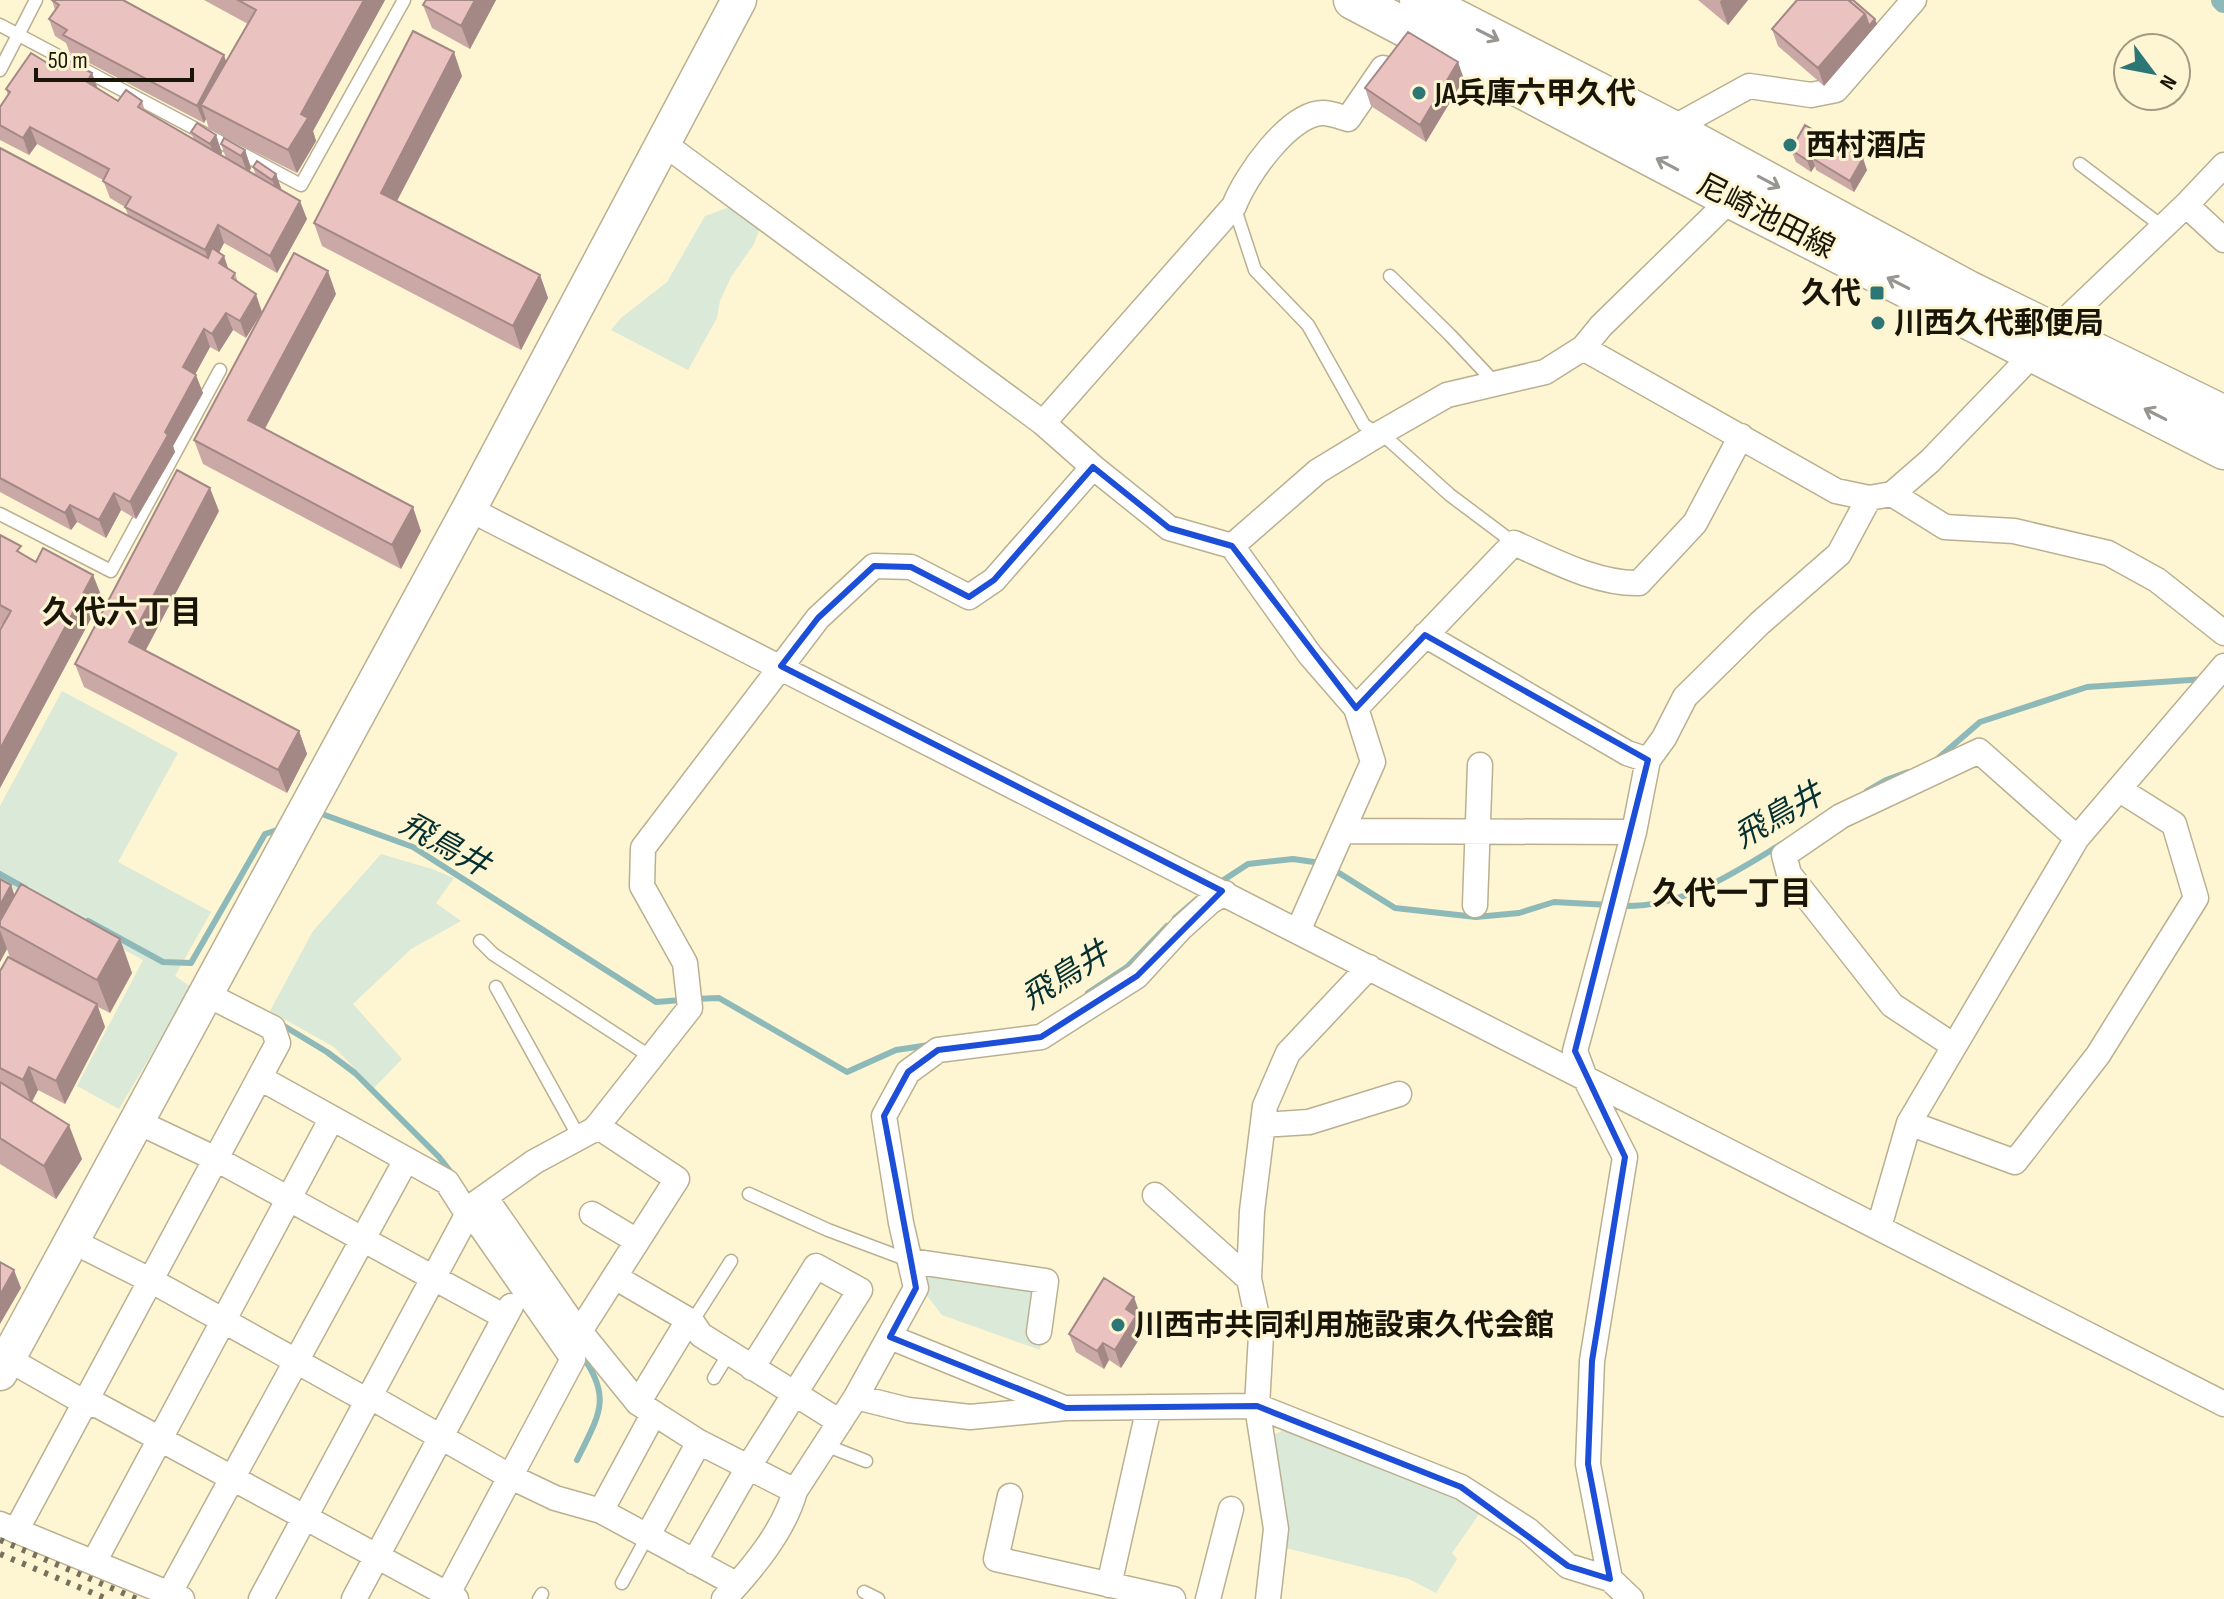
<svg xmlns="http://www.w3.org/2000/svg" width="2224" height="1599" font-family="'Sofia Sans Condensed','Noto Sans JP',sans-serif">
<rect width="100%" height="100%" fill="#fef5d3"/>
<!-- green -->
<path fill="#dae9d8" d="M735 205 761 225 754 244 731 277 720 301 717 318 688 370 611 330 621 318 667 282 705 216Z
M62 691 178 753 118 862 211 912 175 976 191 987 119 1109 77 1086 143 960 0 882V806Z
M381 854 432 869 454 878 436 903 461 921 411 949 353 1004 402 1059 374 1088 334 1047 270 1011 313 931Z
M924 1271 1050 1290 1040 1350 942 1315 921 1288Z
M1293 1426 1452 1491 1482 1510 1452 1553 1457 1559 1436 1593 1409 1579 1286 1548V1516L1271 1436Z"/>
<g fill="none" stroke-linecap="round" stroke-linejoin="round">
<!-- stream -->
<path stroke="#8eb9b9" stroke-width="6" d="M1936 760 1980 722 2087 687 2205 679
M1867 791 1886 780 1908 772
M316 816 322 814 413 847 656 1002 682 1000
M1331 868 1395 908 1476 917 1519 913 1554 902 1610 905
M0 874 25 888
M1219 883 1248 864 1293 859 1321 863
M1621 906C1683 908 1732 874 1783 843
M1175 918 1197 899
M88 921 163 962 191 963 265 834 283 828
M1088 993 1127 967 1167 926
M693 999 719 998 847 1072 896 1050 929 1045
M279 1023 327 1052 355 1073 439 1157 453 1175
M577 1460C599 1415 613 1398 581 1354"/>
<!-- canal -->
<path stroke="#8eb9b9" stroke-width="22" d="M2222 0 2224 2"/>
<!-- lane casing -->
<g stroke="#bab091" stroke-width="15">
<path id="lane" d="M0 25 301 185 404 0
M0 70 36 0
M2080 164 2163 227
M1234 206 1255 270 1308 325 1364 425 1390 441 1450 495 1514 543
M1390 276 1450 335 1497 385
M0 514 111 571 220 370
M480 941 493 954 651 1057
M496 987 579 1137
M749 1194 828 1230 908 1260
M692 1322 731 1261
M714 1378 729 1353
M825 1445 866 1461
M622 1583 647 1537
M864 1592 878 1599
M539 1599 542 1594"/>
</g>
<!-- street casing -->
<g stroke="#bab091" stroke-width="27">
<path id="street" d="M1671 129 1749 86 1811 95 1836 90 1914 0
M2186 205 2224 240
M2054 331 2186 205 2224 165
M1583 348 1836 491 1869 498
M1043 423 1234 206C1245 177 1289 113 1323 113 1331 113 1341 117 1348 119L1383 68
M1093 467 1169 528 1232 546 1318 471 1379 434 1447 395 1545 372 1583 348 1601 326 1731 199
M1892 494 1945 527 2014 531 2108 553 2157 580 2224 633
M469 509 2224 1404
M1232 546 1310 655 1356 708 1373 762 1298 931
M1425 635 1627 753 1648 760
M1356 708 1514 543C1553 560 1596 584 1639 583L1695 523 1741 436
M1343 831 1634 832
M1475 905 1480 765
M1954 1046 1892 1005 1789 874 1784 855 1841 816 1979 751 2077 838
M260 1078 447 1182 468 1215 481 1227 573 1359 445 1599
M138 1122 216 1159 505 1317
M1909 1123 2015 1162 2098 1055 2196 898 2174 824 2120 790
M1263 1125 1309 1122 1399 1094
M1155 1195 1249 1279
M485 1197 569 1318 638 1403 699 1442 795 1491
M592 1214 637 1241
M1879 1227 1909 1123 2077 838 2224 666
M72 1241 152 1281 359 1396H369L511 1477 555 1498 601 1511 736 1584
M911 1261 1046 1281 1039 1332
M615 1277 692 1322 701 1335 840 1422
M580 1331 677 1179 597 1126
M890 1337 1062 1407
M8 1359 87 1404 99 1406 456 1599
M856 1397 916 1288 901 1223 884 1116 908 1072 938 1050 1041 1037 1137 976 1181 928 1211 901 1225 893
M638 1403 683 1329 692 1322
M1010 1496 996 1559 1173 1599
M601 1511 654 1413
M0 1524 182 1599
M16 1531 278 1043 273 1028 206 994
M647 1537 699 1442
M94 1562 332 1118
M694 1562 749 1466 860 1290 816 1266 752 1368
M1109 1585 1149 1407
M169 1594 406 1160
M261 1599 472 1206 534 1162 595 1129 690 1008 685 963 642 886 643 848 818 618 874 566 911 567 969 597 994 580 1093 467 1043 423 663 143
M354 1599 511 1306
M724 1599C752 1569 784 1531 795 1491L856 1397 908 1410 970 1417 1066 1408 1257 1406 1461 1487 1528 1530 1568 1566 1610 1579
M1208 1599 1231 1509
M1268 1599 1276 1529 1257 1406 1261 1335 1249 1279 1252 1211 1265 1106 1288 1053 1369 967
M1631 1599 1610 1579 1588 1464 1592 1361 1625 1157 1585 1078 1575 1051 1634 832 1648 760 1664 738 1685 697 1760 623 1839 554 1869 498 1892 494 1930 461 2035 352"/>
</g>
<!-- secondary casing -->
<g stroke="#bab091" stroke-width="37">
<path id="secondary" d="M0 1373 469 509 739 0"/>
</g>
<!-- primary casing -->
<g stroke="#bab091" stroke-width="41">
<path id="primary" d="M1353 0 1731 199 2224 450
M1419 0 1671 129 1968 290 2224 415"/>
</g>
<!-- lane -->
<use href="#lane" stroke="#fff" stroke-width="12"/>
<!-- street -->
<use href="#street" stroke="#fff" stroke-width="24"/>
<!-- secondary -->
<use href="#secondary" stroke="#fff" stroke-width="34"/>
<!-- primary -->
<use href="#primary" stroke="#fff" stroke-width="38"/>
<!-- rail -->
<path stroke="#77715c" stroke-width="6" stroke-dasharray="4 8" stroke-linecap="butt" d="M0 1540 137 1599
M0 1554 107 1599"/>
</g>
<!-- wall -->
<path fill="#c9a8a5" d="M52 0 224 55 226 62 248 24 204 0H385L313 131 316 141 297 173 209 129 206 119 204 123 70 53 66 43 55 36 49 19 55 10Z
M496 0 470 49 432 28 423 5Z
M1698 0H1748L1728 25Z
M1877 24 1824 86 1778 46 1772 29Z
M57 69 92 73 98 89 118 101H142L145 111 194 140 191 132 216 135 222 153 221 155 226 158 221 144 245 150 251 168 249 172 256 176 253 167 276 174 282 191 307 219 277 273 224 243 219 253 224 256 228 269 235 273 238 283 246 338 233 330 219 352 210 347 195 374 203 393 173 446 175 452 136 519 121 510 106 538 77 522 71 530 0 492V148L128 215 125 207 110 198 103 180 37 144 29 155 0 140V107L8 95 6 89Z
M462 76 397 201 540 275 548 298 521 350 322 246 314 223Z
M1464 79 1426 142 1371 106 1365 88Z
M1822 135 1823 140 1867 170 1854 192 1816 170 1815 166 1811 172 1796 162 1791 150Z
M336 294 265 429 421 531 401 569 203 464 194 440Z
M219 511 145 650 299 731 307 754 287 793 84 687 75 664Z
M0 535 24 555 36 562 93 575 102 598 0 788V630L3 625 2 624 0 628Z
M0 879 11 885 14 895 120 939 132 973 110 1013 98 1007 105 1027 65 1104 38 1090 32 1102 82 1159 56 1199 0 1164V971L10 958 7 949 0 962Z
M1140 1314 1137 1319 1143 1333 1121 1368 1109 1360 1104 1369 1076 1352 1069 1334Z"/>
<!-- shaded-wall -->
<path fill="#a48886" d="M364 0H385L313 131 316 141 297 173 288 150 301 114Z
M475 0H496L470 49 461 26Z
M1721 0H1748L1728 25 1720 2Z
M1865 14 1875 19 1877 24 1824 86 1818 68Z
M454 52 462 76 389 216 381 193Z
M224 55 230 73 201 105 206 119 204 123 197 106Z
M1458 62 1464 79 1426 142 1420 125Z
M92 73 98 90 87 82Z
M30 127 37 144 29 155 23 138Z
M216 135 222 153 216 161 210 144Z
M1822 135 1826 147 1812 158 1815 166 1811 172 1807 160Z
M245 150 251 168 248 174 241 156Z
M1863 158 1867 170 1854 192 1850 181Z
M276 174 282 191 279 197 272 180Z
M300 201 307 219 277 273 270 256Z
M218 225 224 243 211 267 205 250Z
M224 256 230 274 219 263Z
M328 271 336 294 257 443 248 420Z
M540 275 548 298 521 350 513 326Z
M256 294 262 312 246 338 240 321Z
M226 313 233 330 219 352 212 334Z
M204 329 210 347 190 384 183 367Z
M196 375 203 393 173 446 175 452 136 519 130 502 165 432Z
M210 488 219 511 138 665 129 642Z
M114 493 121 510 106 538 99 520Z
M70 505 77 522 71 530 65 513Z
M413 507 421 531 401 569 392 545Z
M93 575 102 598 0 788V749Z
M299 731 307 754 287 793 278 770Z
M11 885 23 919 0 926V905Z
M0 930 7 949 0 962Z
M120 939 132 973 110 1013 97 980Z
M97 1004 105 1027 65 1104 56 1081Z
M29 1067 38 1090 31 1103 23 1080Z
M69 1125 82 1159 56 1199 44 1166Z
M14 1270 21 1288 0 1324V1295Z
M1134 1297 1140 1314 1137 1319 1143 1333 1121 1368 1115 1350 1126 1309Z
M1103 1343 1109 1360 1104 1369 1097 1351Z"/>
<!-- building -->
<path fill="#eac3c0" stroke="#a48886" stroke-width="2" d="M52 0H123L224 55 197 106 63 35 67 30 49 19 59 5Z
M238 0H364L301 114 308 118 288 150 201 105 256 10Z
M426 0H475L461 26 423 5Z
M1797 0H1848L1865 14 1818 68 1772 29Z
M1848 0H1853L1875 19 1869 26 1865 14Z
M413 31 454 52 381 193 540 275 513 326 314 223Z
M1408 32 1458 62 1420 125 1365 88Z
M31 53 57 69 64 58 92 73 87 82 118 101 126 90 142 101 138 107 300 201 270 256 218 225 205 250 125 207 131 197 103 181 109 169 30 127 23 138 0 125V107L10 92 6 89Z
M197 123 216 135 210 144 191 132Z
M1805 125 1822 135 1807 160 1791 150Z
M1826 136 1863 158 1850 181 1812 158Z
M224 138 245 150 241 156 221 144Z
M0 148 208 258 212 248 224 256 219 263 235 273 232 278 256 294 240 321 226 313 212 334 204 329 183 367 196 375 165 432 168 435 130 502 114 493 99 520 70 505 65 513 0 478Z
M257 161 276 174 272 180 253 167Z
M294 253 328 271 248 420 413 507 392 545 194 440Z
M177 470 210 488 129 642 299 731 278 770 75 664Z
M0 535 21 546 17 551 36 562 43 548 93 575 0 749V630L11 611 0 605Z
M0 879 11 885 0 905Z
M21 884 120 939 97 980 0 926V921Z
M8 957 97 1004 56 1081 29 1067 23 1080 0 1068V971Z
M0 1082 69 1125 44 1166 0 1138Z
M0 1262 14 1270 0 1295Z
M1104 1278 1134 1297 1126 1309 1136 1316 1115 1350 1103 1343 1097 1351 1069 1334Z"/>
<!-- one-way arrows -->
<defs><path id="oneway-shaft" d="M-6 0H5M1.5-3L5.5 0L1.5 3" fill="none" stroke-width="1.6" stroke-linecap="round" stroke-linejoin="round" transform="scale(2)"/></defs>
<g stroke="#989690">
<use href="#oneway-shaft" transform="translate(1488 35) rotate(27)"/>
<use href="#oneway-shaft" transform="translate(1667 164) rotate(-152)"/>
<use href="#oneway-shaft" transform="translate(1769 182) rotate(28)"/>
<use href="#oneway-shaft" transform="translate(1898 283) rotate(-153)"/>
<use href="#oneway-shaft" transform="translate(2155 414) rotate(-153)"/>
</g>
<!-- marked area -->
<path fill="none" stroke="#1d4ed8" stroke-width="6" stroke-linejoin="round" d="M1093 467 1169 528 1232 546 1356 708 1425 635 1648 760 1575 1051 1625 1157 1592 1361 1588 1464 1610 1579 1568 1566 1461 1487 1257 1406 1066 1408 890 1337 916 1288 884 1116 908 1072 938 1050 1041 1037 1137 976 1222 891 781 666 818 618 874 566 911 567 969 597 994 580Z"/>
<!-- markers -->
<g fill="#2c7675" stroke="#fef5d3" stroke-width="3">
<circle cx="1419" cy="93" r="8"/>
<circle cx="1790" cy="145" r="8"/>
<rect x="1869" y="285" width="16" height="16" rx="4"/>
<circle cx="1878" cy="323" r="8"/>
<circle cx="1118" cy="1325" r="8"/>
</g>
<g text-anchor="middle" stroke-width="6" stroke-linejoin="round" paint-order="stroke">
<!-- poi labels -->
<g font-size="30" font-weight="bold" fill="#191509" stroke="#fef5d3" text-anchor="start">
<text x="1435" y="103">JA兵庫六甲久代</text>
<text x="1806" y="155">西村酒店</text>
<text x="1861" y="303" text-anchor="end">久代</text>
<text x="1894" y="333">川西久代郵便局</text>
<text x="1134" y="1335">川西市共同利用施設東久代会館</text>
</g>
<!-- street labels -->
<g font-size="30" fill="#191509" stroke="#fef5d3">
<text transform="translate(1766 216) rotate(27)" y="10">尼崎池田線</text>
</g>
<!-- neighbourhood labels -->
<g font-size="32" font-weight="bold" fill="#191509" stroke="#fef5d3">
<text x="122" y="623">久代六丁目</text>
<text x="1732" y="904">久代一丁目</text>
</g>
<!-- water labels -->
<g font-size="32" font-style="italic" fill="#043031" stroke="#fef5d3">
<text transform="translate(1778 815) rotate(-30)" y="11">飛鳥井</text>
<text transform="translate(445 844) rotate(29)" y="11">飛鳥井</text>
<text transform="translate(1065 975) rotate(-32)" y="11">飛鳥井</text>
</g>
</g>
<!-- north arrow -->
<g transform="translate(2152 72) rotate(122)"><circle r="38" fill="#fef5d3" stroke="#a29b82" stroke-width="2"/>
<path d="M0-6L14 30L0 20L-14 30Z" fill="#2c7675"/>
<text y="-12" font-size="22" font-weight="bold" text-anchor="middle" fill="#191509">N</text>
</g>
<!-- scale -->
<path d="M36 68v12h156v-12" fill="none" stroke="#191509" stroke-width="4"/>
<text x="48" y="68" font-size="24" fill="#191509" stroke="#fef5d3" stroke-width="6" paint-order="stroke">50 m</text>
</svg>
